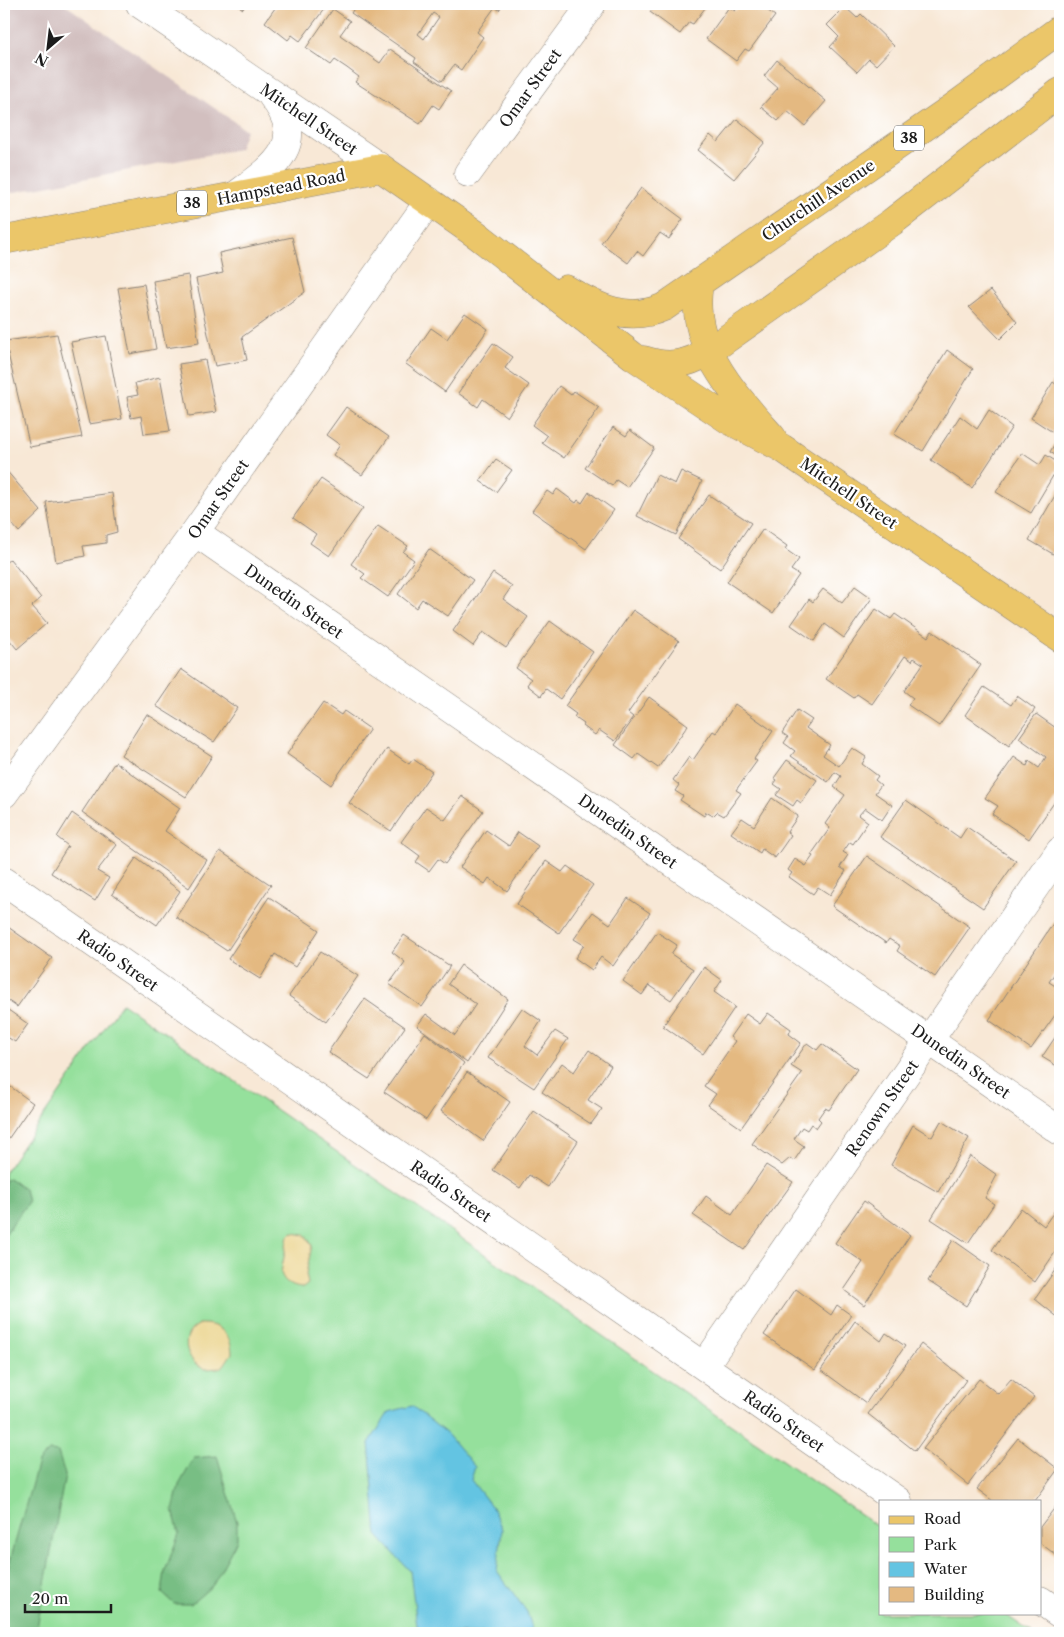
<svg xmlns="http://www.w3.org/2000/svg" width="1064" height="1637" font-family="'Libre Caslon Text',serif">
<rect width="100%" height="100%" fill="#fff"/>
<filter id="ink" filterUnits="userSpaceOnUse"><feTurbulence type="fractalNoise" baseFrequency=".02" numOctaves="2"/><feDisplacementMap in="SourceGraphic" scale="10" xChannelSelector="R" yChannelSelector="G"/><feConvolveMatrix kernelMatrix="1 2 1 2 8 2 1 2 1" color-interpolation-filters="sRGB"/></filter>
<filter id="wash" filterUnits="userSpaceOnUse"><feTurbulence type="fractalNoise" baseFrequency=".0096" numOctaves="4" result="noise"/><feDisplacementMap in="SourceGraphic" scale="20" xChannelSelector="R" yChannelSelector="G"/><feGaussianBlur stdDeviation="1.12" result="paint"/><feColorMatrix in="noise" values="0 0 0 0 0 0 0 0 0 0 0 0 0 0 0 0 0 1.4 0 .05"/><feComposite in="paint" operator="in"/></filter>
<g filter="url(#wash)">
<rect width="100%" height="100%" fill="#f8e8d6"/>
<!-- industrial -->
<path fill="#d2bfbf" d="M4 4H64L246 130 239 149 4 194Z"/>
<!-- green -->
<path fill="#95e09c" stroke="#587e5c" d="M122 1003 880 1528V1613H1003L1032 1633H4V1173Z"/>
<!-- forest -->
<path fill="#78be84" stroke="#4a6d50" d="M9 1178 25 1189 28 1202 4 1236V1181Z
M49 1451 58 1452 65 1475 36 1633H4V1582L38 1462Z
M217 1456 237 1522V1540L213 1585 191 1604H174L162 1593 165 1571 179 1534 173 1510 179 1485 194 1458Z"/>
<!-- sand -->
<path fill="#eeda9e" stroke="#857b5d" d="M293 1233 305 1235 312 1245 306 1274 308 1284 303 1288C294 1288 284 1283 281 1273L288 1236Z
M200 1324C219 1323 231 1334 232 1353L222 1368 204 1369C185 1361 178 1334 200 1324Z"/>
<!-- water -->
<path fill="#64c4e2" stroke="#40707f" d="M412 1406 447 1434 475 1467 471 1480 492 1507 502 1529 497 1571 527 1612 534 1633H418L410 1571 377 1535 369 1443 389 1412Z"/>
<g id="blocks">
<!-- building -->
<path fill="#e4b981" fill-rule="evenodd" d="M236 4H246L243 9Z
M278 4H328L300 41 292 35 288 40 265 22Z
M357 4H503L499 10 495 7 477 32 483 37 461 70 454 65 442 81 414 62 416 58 351 13ZM433 13 439 17 424 39 418 34Z
M656 4H708L693 24 689 22 680 34 650 12Z
M740 4H759L775 16 749 51 745 49 736 61 706 39 729 7 735 11Z
M845 7 857 18 861 14 894 46 876 65 869 59 857 72 830 47 839 37 827 25Z
M333 9 350 21 340 35 380 63 390 49 451 91 439 109 433 105 420 124 355 82 359 77 347 68 335 60 331 65 306 48Z
M777 60 826 101 805 126 787 111 778 121 761 107 778 88 764 76Z
M737 119 765 142 734 179 698 150 710 135 718 142Z
M641 188 683 219 669 239 660 233 643 256 637 251 628 263 601 243Z
M292 237 305 292 242 337 247 360 215 366 196 279 223 273 219 253Z
M188 275 199 343 166 348 153 281Z
M144 284 156 349 130 354 118 288Z
M991 290 1017 322 1000 339 969 307Z
M465 313 488 329 445 392 406 364 431 328 447 339Z
M57 334 82 437 30 447 5 341Z
M106 336 122 419 89 424 71 342Z
M493 343 513 357 505 368 529 385 507 417 483 399 478 407 458 393Z
M947 350 973 369 923 451 894 434Z
M205 360 216 412 189 416 179 364Z
M160 377 170 431 144 434 141 416 131 418 127 397 138 395 135 383Z
M1053 382 1060 387V422L1054 433 1031 418Z
M559 386 571 395 574 391 599 408 564 458 542 443 547 436 532 425Z
M346 407 389 437 362 475 333 455 340 445 326 435Z
M989 410 1012 427 972 488 931 460 960 416 977 429Z
M613 427 626 436 630 430 654 448 627 487 616 480 612 486 585 468Z
M1060 434V458L1050 452Z
M1022 453 1040 465 1046 455 1060 464 1031 513 996 492Z
M496 459 512 470 496 492 480 481Z
M5 469 41 511 19 532 4 515Z
M681 471 702 481 676 535 637 516 657 475 675 484Z
M321 479 363 508 329 556 310 543 316 534 293 518Z
M1060 487V558L1029 540Z
M557 489 576 503 578 500 582 503 589 492 614 510 586 549 532 511 547 491 553 495Z
M112 493 117 532 106 535V543L83 546 85 556 56 562 46 502Z
M709 495 751 523 720 569 678 539Z
M378 526 408 546 403 552 414 560 388 597 361 578 365 574 351 564Z
M763 529 787 546 785 549 799 559 791 570 799 575 773 613 727 582Z
M429 549 473 580 448 616 422 599 416 608 398 594Z
M10 559 41 598 32 606 47 623 17 649 4 633V564Z
M493 573 512 586 503 599 528 617 506 648 483 632 473 646 453 631Z
M855 586 872 598 844 638 825 624 814 641 791 625 809 599 813 602 823 589 842 603Z
M876 609 891 619 895 614 928 637 932 631 981 665 939 726 908 705 913 698 904 691 923 664 914 658 912 661 905 656 872 704 857 694 854 698 826 679Z
M633 610 679 641 628 713 633 717 615 741 599 730 595 735 583 726 584 724 574 717 576 714 565 706Z
M550 621 593 652 560 699 546 689 541 696 527 685 531 679 516 668Z
M181 669 237 708 214 742 156 706Z
M984 687 1011 705 1017 696 1035 709 1009 746 965 715Z
M649 697 688 725 658 768 638 754 634 759 615 745Z
M323 703 341 715 344 711 370 729 331 785 287 754Z
M735 704 773 731 754 759 757 761 736 790 741 793 724 816 717 812 713 816 706 812 704 816 680 800 683 796 675 791 679 785 673 780 689 757 693 760 713 731 716 733Z
M797 710 812 720 806 728 830 745 823 755 839 766 852 748 866 757 862 764 878 776 875 780 881 785 875 793 892 805 882 820 865 808 859 815 868 822 853 844 850 842 843 852 848 855 840 867 846 871 830 895 818 887 813 894 789 877 792 873 788 870 795 859 806 866 813 856 811 855 830 828 825 824 845 795 834 787 841 776 835 772 828 782 791 756 795 751 784 743 788 737 782 733Z
M147 714 212 756 186 797 121 755Z
M1036 714 1056 728 1060 722V794L1029 839 992 814 998 806 985 798 1014 757 1027 766 1029 761 1039 768 1046 757 1019 738Z
M387 749 409 764 413 759 432 772 391 831 349 803Z
M787 760 817 780 801 803 797 800 793 806 776 795 781 789 774 784 777 780 774 778Z
M115 762 180 808 165 831 207 860 189 888 82 812Z
M462 796 483 811 445 864 438 859 429 871 416 862 420 856 401 842 426 807 445 820Z
M772 798 798 816 787 832 791 835 775 858 762 849 760 853 731 833 742 818 754 826Z
M906 800 960 838 967 827 1016 861 983 908 880 837Z
M72 813 117 845 97 871 109 878 95 901 51 873 68 846 57 837Z
M486 830 509 846 518 832 538 846 507 891 489 878 485 884 460 867Z
M220 851 271 885 227 951 176 917Z
M867 856 970 927 935 977 897 951 900 946 889 939 886 943 832 906Z
M136 858 180 891 157 925 112 894Z
M546 861 562 872 567 866 593 885 559 933 517 904Z
M269 897 319 930 295 967 275 954 260 979 228 959Z
M628 898 650 913 613 966 601 957 592 970 575 958 584 945 574 939 593 912 610 924Z
M1060 913V965L1049 982 1060 989V1008L1031 1049 989 1020Z
M8 927 52 958 17 1007 4 998V934Z
M657 932 677 945 671 954 693 969 671 1000 649 985 642 995 623 981Z
M404 935 450 966 422 1007 389 984 405 962 392 952Z
M320 952 358 976 326 1022 289 996Z
M461 965 508 999 467 1063 417 1026 426 1014 455 1035 476 1004 448 984Z
M704 967 722 980 714 992 735 1007 703 1054 663 1026Z
M365 999 405 1027 369 1079 328 1052Z
M4 1007 28 1024 15 1042 4 1035Z
M522 1008 541 1021 525 1046 537 1055 555 1031 568 1039 534 1088 488 1058Z
M768 1013 791 1029 789 1034 801 1043 741 1128 708 1105 716 1094 704 1086 735 1041 730 1037 746 1014 760 1024Z
M1060 1030V1068L1042 1057Z
M425 1033 464 1063 426 1120 384 1092Z
M807 1043 817 1050 822 1044 857 1069 829 1110 825 1108 818 1118 821 1121 816 1128 811 1124 807 1130 802 1127 794 1139 804 1146 794 1161 790 1158 782 1165 752 1144 802 1073 791 1066Z
M589 1050 611 1066 588 1100 602 1109 591 1124 542 1092 562 1063 574 1072Z
M467 1072 510 1102 483 1141 441 1111Z
M4 1082 33 1103 4 1145Z
M534 1111 578 1141 548 1187 529 1175 520 1188 493 1170Z
M941 1121 969 1138 938 1192 891 1165 913 1125 932 1137Z
M970 1156 997 1175 985 1198 994 1204 968 1243 931 1219Z
M766 1165 793 1182 744 1250 693 1215 706 1196 732 1215Z
M864 1201 910 1235 864 1305 844 1290 863 1262 835 1243Z
M1058 1206 1060 1208V1245L1035 1282 992 1250 1021 1208 1044 1226Z
M953 1240 990 1266 966 1306 928 1281Z
M1060 1263V1319L1035 1299Z
M796 1289 831 1315 837 1305 851 1315 815 1370 764 1335Z
M855 1321 881 1341 886 1333 905 1346 866 1403 821 1370Z
M921 1344 966 1380 915 1451 868 1414Z
M979 1379 998 1394 1011 1379 1034 1397 968 1485 923 1449Z
M1018 1438 1058 1469 1035 1501H993L977 1489Z
M1060 1501V1558L1040 1543V1527Z"/>
</g>
</g>
<g filter="url(#ink)">
<use href="#blocks" fill-opacity="0" stroke="#8a8279" stroke-width="1"/>
<g fill="none" stroke-linecap="round" stroke-linejoin="round">
<!-- minor casing -->
<g stroke="#8a8279" stroke-width="29">
<path id="minor" d="M140 4 381 168
M468 173 592 4
M236 195C274 167 310 144 272 96
M195 532 1060 1131
M4 794 195 532 429 201
M4 881 898 1501
M704 1366 1060 851
M1040 1600 1060 1614"/>
</g>
<!-- major casing -->
<g stroke="#8a8279" stroke-width="29">
<path id="major" d="M4 240 381 168 477 235 633 356 729 420 782 448 1060 638
M699 285C688 345 735 395 772 437
M566 289C598 308 628 323 664 307L955 106 1060 29
M644 360C668 368 686 365 708 352L892 222 1060 92"/>
</g>
<!-- minor -->
<use href="#minor" stroke="#fff" stroke-width="28"/>
<!-- major -->
<use href="#major" stroke="#ebc669" stroke-width="28"/>
</g>
</g>
<g text-anchor="middle" stroke-width="4.5" stroke-linejoin="round" paint-order="stroke">
<!-- shield labels -->
<g fill="#fff" stroke="#606060" stroke-width="1">
<rect x="894" y="125.5" width="30" height="25" rx="4"/>
<rect x="177" y="190.5" width="30" height="25" rx="4"/>
</g>
<g font-size="15" font-weight="bold" fill="#1c1c1c">
<text x="909" y="143">38</text>
<text x="192" y="208">38</text>
</g>
<!-- street labels -->
<g font-size="16" fill="#1c1c1c" stroke="#fff">
<text transform="translate(530 88) rotate(-54)" y="6">Omar Street</text>
<text transform="translate(309 119) rotate(34)" y="6">Mitchell Street</text>
<text transform="translate(281 187) rotate(-11)" y="6">Hampstead Road</text>
<text transform="translate(818 200) rotate(-34)" y="6">Churchill Avenue</text>
<text transform="translate(849 493) rotate(34)" y="6">Mitchell Street</text>
<text transform="translate(218 499) rotate(-55)" y="6">Omar Street</text>
<text transform="translate(294 601) rotate(35)" y="6">Dunedin Street</text>
<text transform="translate(628 831) rotate(35)" y="6">Dunedin Street</text>
<text transform="translate(118 960) rotate(35)" y="6">Radio Street</text>
<text transform="translate(961 1061) rotate(35)" y="6">Dunedin Street</text>
<text transform="translate(882 1108) rotate(-55)" y="6">Renown Street</text>
<text transform="translate(451 1191) rotate(35)" y="6">Radio Street</text>
<text transform="translate(784 1421) rotate(35)" y="6">Radio Street</text>
</g>
</g>
<!-- margin -->
<rect width="1064" height="1637" fill="none" stroke="#fff" stroke-width="20"/>
<!-- legend -->
<rect x="879" y="1500" width="162" height="115" fill="#ffffff" stroke="#a4a4a4"/>
<rect x="889" y="1516" width="25" height="8" fill="#ebc669" stroke="#a4a4a4"/>
<text x="924" y="1524" font-size="15" fill="#1c1c1c">Road</text>
<rect x="889" y="1537" width="25" height="15" fill="#95e09c" stroke="#a4a4a4"/>
<text x="924" y="1550" font-size="15" fill="#1c1c1c">Park</text>
<rect x="889" y="1562" width="25" height="15" fill="#64c4e2" stroke="#a4a4a4"/>
<text x="924" y="1574" font-size="15" fill="#1c1c1c">Water</text>
<rect x="889" y="1587" width="25" height="15" fill="#e4b981" stroke="#a4a4a4"/>
<text x="924" y="1600" font-size="15" fill="#1c1c1c">Building</text>
<!-- north arrow -->
<g transform="translate(48 48) rotate(208)" stroke="#ffffff" stroke-width="4" paint-order="stroke">
<path d="M0-4L9 19L0 12L-9 19Z" fill="#1c1c1c"/>
<text y="-8" font-size="14" font-weight="bold" text-anchor="middle" fill="#1c1c1c">N</text>
</g>
<!-- scale -->
<path d="M25 1604v8h86v-8" fill="none" stroke="#1c1c1c" stroke-width="2.5"/>
<text x="32" y="1604" font-size="15" fill="#1c1c1c" stroke="#ffffff" stroke-width="4" paint-order="stroke">20 m</text>
</svg>
